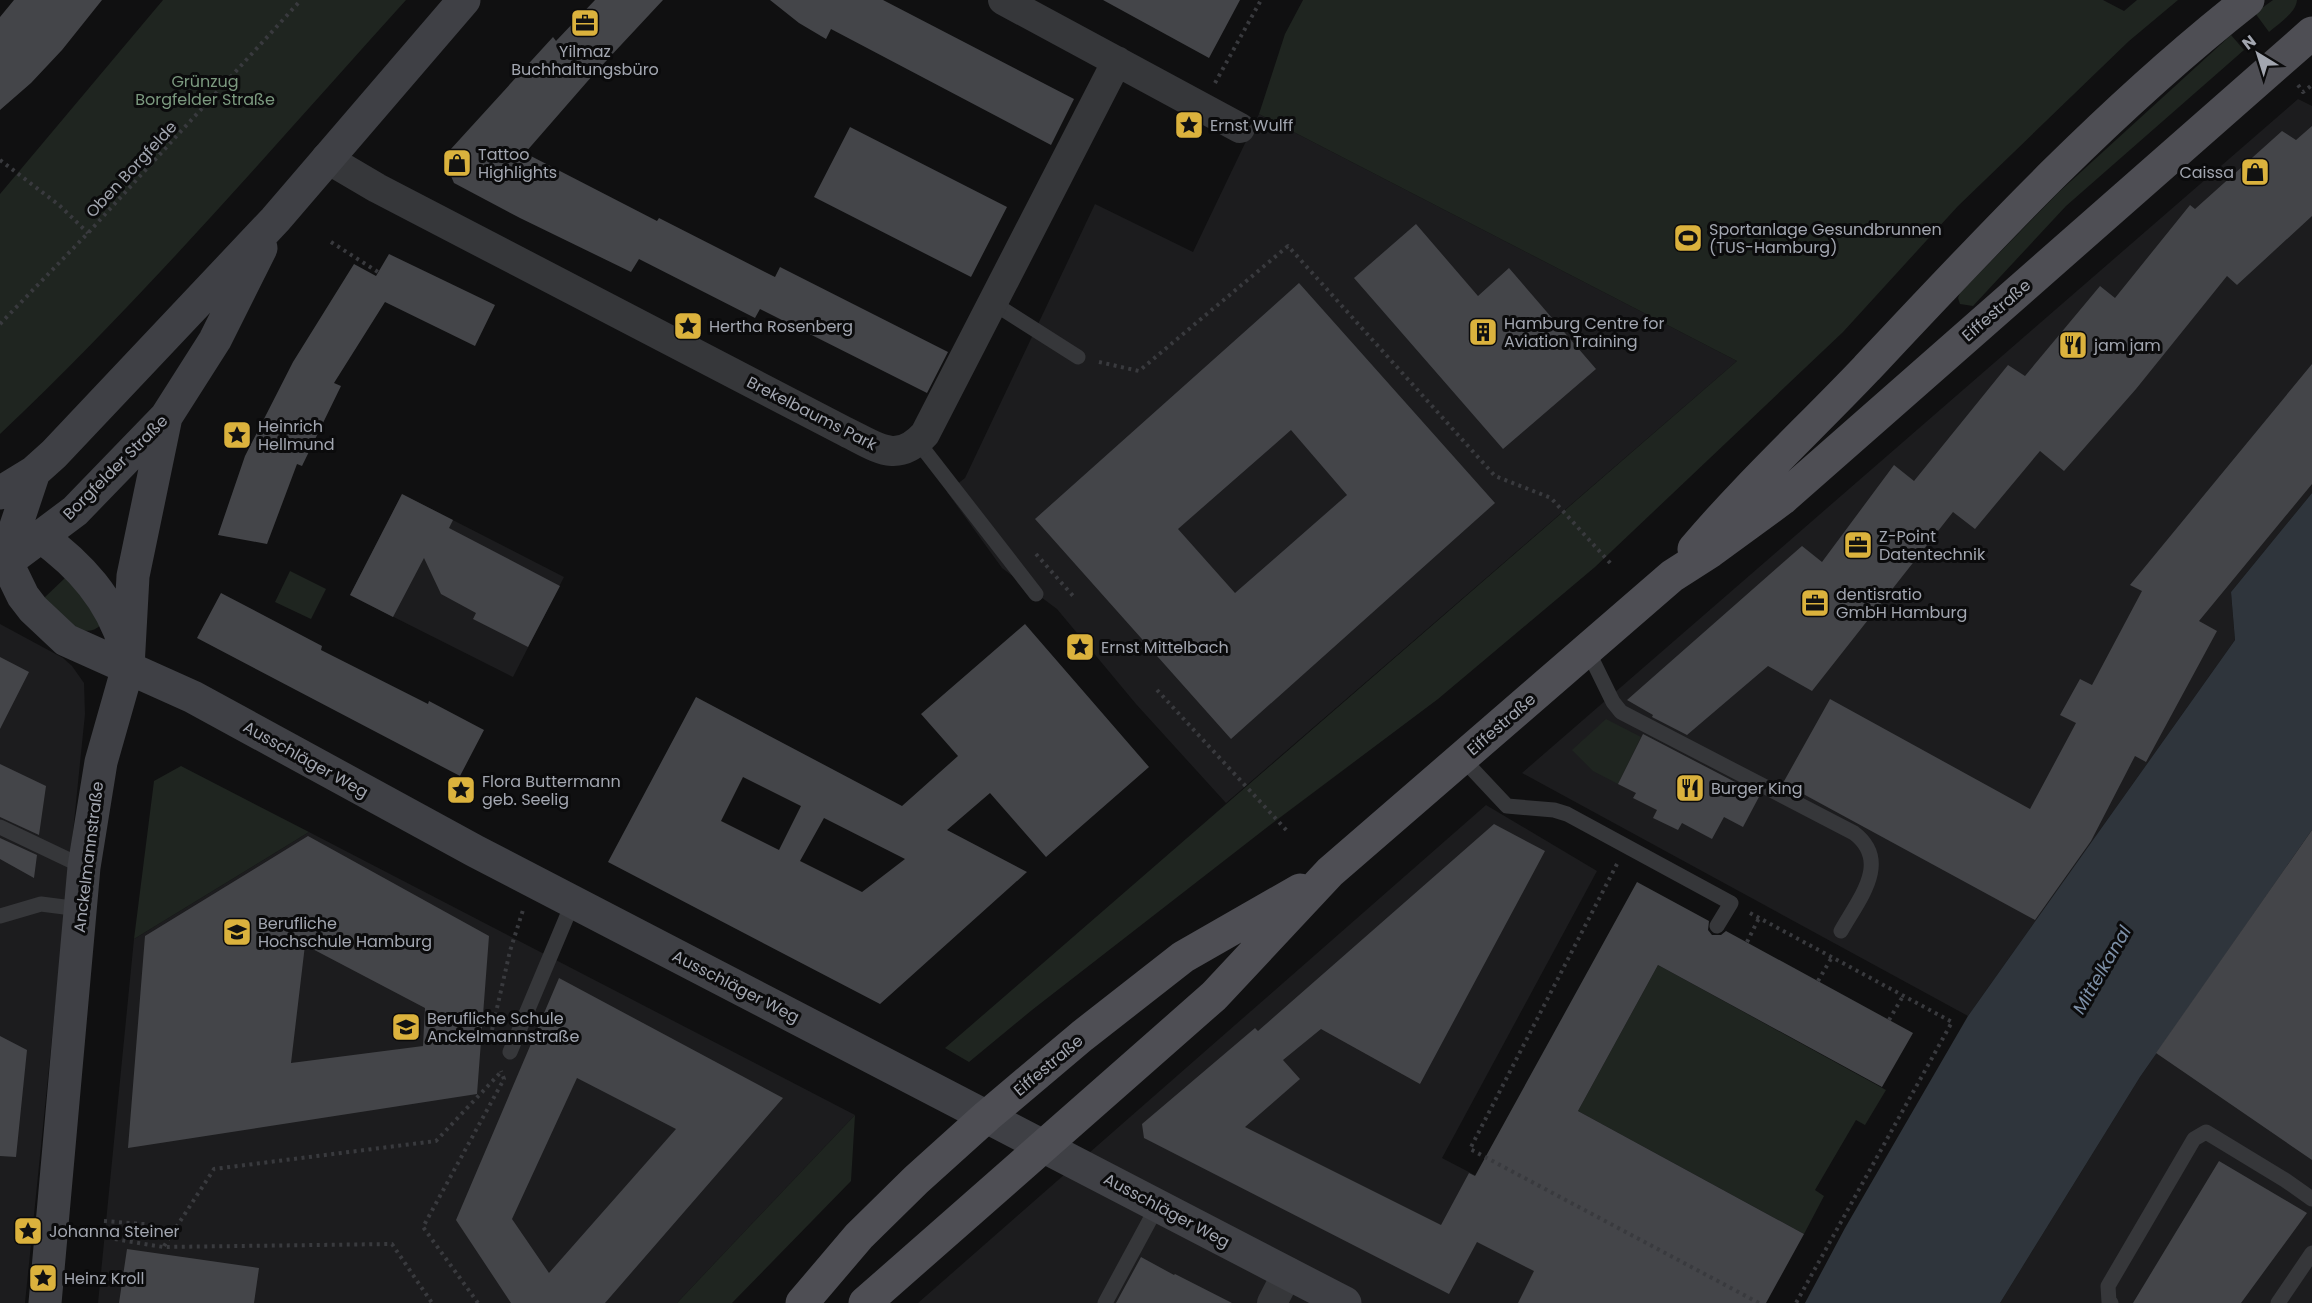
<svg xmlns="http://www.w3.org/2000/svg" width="2312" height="1303" font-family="Poppins,sans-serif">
<rect width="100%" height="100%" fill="#101011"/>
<!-- built -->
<path fill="#1c1c1e" d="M2298 99 2312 106V493L2231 592 2235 640 1968 1016 1522 773Z
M1259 114 1737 361 1226 803 1136 704 1057 609 1002 568 947 492 965 478 1095 204 1193 252Z
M402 494 564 577 513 677 350 595Z
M0 624 63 658 72 666 84 683 85 714 25 1303H0Z
M1486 805 1597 871 1442 1158 1720 1303H918Z
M2312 830V1303H2000L2140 1077Z
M309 832 855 1115 677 1303H98L134 939Z"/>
<!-- green -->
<path fill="#1f2520" d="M163 0H406C273 147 144 298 0 434V194Z
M1303 0H2103L2124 11 2137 0H2178L2129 41 1958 206 1843 332 1595 567 1438 699 1270 825 1032 1010 969 1062 945 1048 1737 361 1259 114 1285 34Z
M2273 0H2297C2296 13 2279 23 2269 32L2255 13Z
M2231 35 2244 50 2066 206 1973 306 1960 304 1958 298 1960 293 2059 192Z
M290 571 326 589 311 619 275 602Z
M65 578 74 585 101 625C80 644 58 611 44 598Z
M1606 719 1641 737 1618 784 1593 771 1572 750Z
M181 766 309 832 134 939 154 781Z
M1658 965 1886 1090 1865 1125 1856 1120 1815 1190 1824 1196 1804 1234 1578 1111Z
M855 1115 851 1181 732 1303H677Z"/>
<!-- water -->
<path fill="#2f353c" d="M2312 493V830L2140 1077 2000 1303H1805L1845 1228 1968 1016 2235 640 2231 592Z"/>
<!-- building -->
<path fill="#444549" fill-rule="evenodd" d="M14 0H102L62 50 31 83 0 110V17Z
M595 0H663L593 75 525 153 657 221 659 218 775 277 780 267 948 352 927 393 760 309 755 318 639 259 631 272 520 218 454 183 447 167 450 150 553 37 556 41Z
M770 0H883L1074 99 1051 145 831 29 826 39 799 23Z
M1103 0H1240L1209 58Z
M2312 126V216L2237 285 2227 276 2136 389 2064 471 2040 451 1975 529 1953 512 1812 691 1768 666 1687 735 1652 717 1653 715 1627 700 1802 546 1822 562 1894 465 1914 481 2008 365 2025 376 2100 286 2115 298 2190 205 2195 209 2282 131 2296 140Z
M850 127 1007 207 971 277 814 197Z
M1416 224 1478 296 1509 268 1596 369 1503 449 1354 278Z
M389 254 495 305 475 346 385 302 334 383 341 386 302 466 297 464 267 544 218 535 245 456 293 362 354 264 376 276Z
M1299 283 1495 503 1231 739 1035 519ZM1291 430 1347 495 1235 593 1178 529Z
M2312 364V484L2199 621 2217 631 2146 762 2135 756 2091 841 2035 920 1783 783 1830 699 2030 809 2076 723 2060 715 2080 679 2092 685 2142 591 2130 585Z
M402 494 453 520 449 528 560 586 528 647 473 619 476 613 441 594 424 558 393 617 350 595Z
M221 593 322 646 321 650 428 704 429 701 484 730 460 776 197 638Z
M1025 624 1149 767 1046 857 990 793 947 830 1027 872 880 1004 608 862 696 697 902 806 958 756 921 714ZM743 777 801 806 779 850 721 821ZM824 818 905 859 862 892 800 861Z
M0 657 29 672 0 729Z
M1643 734 1760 795 1743 827 1724 817 1712 839 1682 823 1678 830 1653 818 1657 810 1633 798 1636 793 1618 784Z
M0 764 46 786 39 835 0 817Z
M1494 824 1545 851 1420 1084 1321 1029 1283 1060 1300 1079 1245 1127 1441 1225 1469 1173 1475 1176 1637 882 1709 921 1708 930 1712 935H1721L1726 931 1913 1033 1882 1087 1658 965 1578 1111 1804 1234 1766 1303H1518L1534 1271 1477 1242 1449 1294 1144 1138 1142 1124 1255 1028 1258 1031Z
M2312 830V1160L2156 1053Z
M308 836 489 936 477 1094 128 1148 145 936ZM305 945 425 1008 423 1046 291 1063Z
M0 838 37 855 34 878 0 859Z
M559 978 783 1098 605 1303H511L456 1220ZM577 1078 676 1129 549 1273 512 1219Z
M0 1036 27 1050 16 1157 0 1156Z
M2219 1161 2307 1213 2241 1303H2133Z
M127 1249 259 1268 254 1303H119Z
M1141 1257 1174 1275 1175 1274 1232 1303H1116Z"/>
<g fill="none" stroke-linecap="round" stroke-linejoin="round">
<!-- path -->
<path stroke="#393a3e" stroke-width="4" stroke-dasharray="3 4.5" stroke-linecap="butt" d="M1215 83 1261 0
M2298 85 2303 92 2312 85
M0 160 59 205 88 233
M331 242 378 272
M0 324 88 233 301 0
M1099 362 1139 371 1288 246 1495 476 1551 498 1612 565
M1036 554 1074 597
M1157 690 1289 833
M1617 864 1470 1149 1759 1303
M1750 913 1952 1022 1796 1303
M1747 942 1759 918
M1818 981 1832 957
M1889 1020 1903 996
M492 1030 510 951 523 910
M104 1221 156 1225 155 1236 115 1231 114 1239 163 1247 392 1244 432 1303
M164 1246 214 1169 436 1141 501 1072
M478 1303 423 1227 504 1079 501 1071"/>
<!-- lane -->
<path stroke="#36373a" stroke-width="15" d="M993 303 1078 357
M918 442 1036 594
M1587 649 1613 702 1621 712 1854 833C1892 862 1858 900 1841 931
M1462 758 1507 806 1554 810 1567 814 1731 903 1717 926
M0 827 84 867
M0 916 41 904 80 909
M510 1052 573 902
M1105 1303 1158 1205
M2111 1303 2109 1302 2108 1286 2194 1139 2206 1132 2285 1180 2312 1199
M2278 1303 2312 1253"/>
<!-- street -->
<path stroke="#36373a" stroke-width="30" d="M1003 0 1240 128
M326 158 377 188 846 432C877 447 897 465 925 434L1117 61
M1272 1303 1288 1272"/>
<!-- secondary -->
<path stroke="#3f4045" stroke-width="33" d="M0 493 34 472 54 454 275 220 464 0
M40 536C80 565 111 599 125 647
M7 563 23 596 33 609 66 640 193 697 475 851 1345 1303
M7 563 13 535 34 472
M0 567 75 511 166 417 215 340 261 248
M45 1303 84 867 101 762 128 667 133 576 166 417"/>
<!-- primary -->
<path stroke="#4e4e54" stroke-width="33" d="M1694 549C1748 485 1809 429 1866 369 1987 240 2108 110 2248 0
M802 1303 859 1236 916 1180 987 1116 1082 1036 1183 957 1300 890
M865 1303 1214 996 1330 872 1672 576 1711 551 1782 499 2312 33"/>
</g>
<!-- icons -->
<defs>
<g id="office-square" transform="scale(1.5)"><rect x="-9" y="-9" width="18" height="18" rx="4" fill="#dbb23d" stroke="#0b0b0c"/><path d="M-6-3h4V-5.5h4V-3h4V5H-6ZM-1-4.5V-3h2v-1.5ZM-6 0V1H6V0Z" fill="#111"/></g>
<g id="sight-square" transform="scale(1.5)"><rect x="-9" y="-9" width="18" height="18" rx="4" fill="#dbb23d" stroke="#0b0b0c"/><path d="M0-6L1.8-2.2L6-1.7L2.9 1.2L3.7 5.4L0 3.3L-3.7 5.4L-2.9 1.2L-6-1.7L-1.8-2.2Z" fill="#111"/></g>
<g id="shop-square" transform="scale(1.5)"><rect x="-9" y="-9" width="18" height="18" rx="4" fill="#dbb23d" stroke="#0b0b0c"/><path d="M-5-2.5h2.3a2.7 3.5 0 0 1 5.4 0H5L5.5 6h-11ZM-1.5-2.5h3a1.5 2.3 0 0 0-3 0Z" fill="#111"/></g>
<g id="stadium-square" transform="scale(1.5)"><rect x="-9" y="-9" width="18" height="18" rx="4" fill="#dbb23d" stroke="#0b0b0c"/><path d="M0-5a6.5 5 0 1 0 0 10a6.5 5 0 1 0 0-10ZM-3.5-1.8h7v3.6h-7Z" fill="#111"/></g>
<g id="building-square" transform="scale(1.5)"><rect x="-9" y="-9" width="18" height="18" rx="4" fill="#dbb23d" stroke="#0b0b0c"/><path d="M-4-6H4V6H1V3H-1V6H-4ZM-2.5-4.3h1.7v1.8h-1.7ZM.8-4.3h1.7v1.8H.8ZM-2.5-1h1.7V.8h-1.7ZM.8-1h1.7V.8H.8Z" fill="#111"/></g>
<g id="restaurant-square" transform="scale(1.5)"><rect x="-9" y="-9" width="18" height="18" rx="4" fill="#dbb23d" stroke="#0b0b0c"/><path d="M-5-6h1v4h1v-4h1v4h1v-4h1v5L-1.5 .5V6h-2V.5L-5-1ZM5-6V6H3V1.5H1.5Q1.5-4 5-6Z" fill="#111"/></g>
<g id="university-square" transform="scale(1.5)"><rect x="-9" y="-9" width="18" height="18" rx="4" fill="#dbb23d" stroke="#0b0b0c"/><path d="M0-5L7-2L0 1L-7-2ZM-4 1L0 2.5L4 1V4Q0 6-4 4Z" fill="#111"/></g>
<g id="school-square" transform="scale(1.5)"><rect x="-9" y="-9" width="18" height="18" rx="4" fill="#dbb23d" stroke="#0b0b0c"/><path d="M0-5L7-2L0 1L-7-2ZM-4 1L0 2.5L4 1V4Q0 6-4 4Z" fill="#111"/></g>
</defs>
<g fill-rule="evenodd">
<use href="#office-square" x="585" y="23"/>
<use href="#sight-square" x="1189" y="125"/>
<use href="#shop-square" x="457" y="163"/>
<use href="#shop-square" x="2255" y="172"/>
<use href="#stadium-square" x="1688" y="238"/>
<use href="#sight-square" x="688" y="326"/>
<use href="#building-square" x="1483" y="332"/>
<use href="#restaurant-square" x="2073" y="345"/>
<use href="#sight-square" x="237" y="435"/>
<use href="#office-square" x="1858" y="545"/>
<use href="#office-square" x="1815" y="603"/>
<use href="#sight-square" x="1080" y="647"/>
<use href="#restaurant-square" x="1690" y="788"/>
<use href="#sight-square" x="461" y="790"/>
<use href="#university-square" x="237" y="932"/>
<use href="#school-square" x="406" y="1027"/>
<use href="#sight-square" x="28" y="1231"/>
<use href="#sight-square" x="43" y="1278"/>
</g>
<g text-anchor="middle" stroke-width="6" stroke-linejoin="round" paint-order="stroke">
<!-- poi labels -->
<g font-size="16" fill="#a2a6b0" stroke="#0b0b0c" text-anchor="start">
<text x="585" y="57" text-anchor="middle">Yilmaz<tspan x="585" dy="18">Buchhaltungsbüro</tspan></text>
<text x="1210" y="131">Ernst Wulff</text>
<text x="478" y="160">Tattoo<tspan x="478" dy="18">Highlights</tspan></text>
<text x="2234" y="178" text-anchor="end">Caissa</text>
<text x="1709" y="235">Sportanlage Gesundbrunnen<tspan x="1709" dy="18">(TUS-Hamburg)</tspan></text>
<text x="1504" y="329">Hamburg Centre for<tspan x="1504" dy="18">Aviation Training</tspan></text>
<text x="709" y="332">Hertha Rosenberg</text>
<text x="2094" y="351">jam jam</text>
<text x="258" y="432">Heinrich<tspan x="258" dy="18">Hellmund</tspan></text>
<text x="1879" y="542">Z-Point<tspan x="1879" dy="18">Datentechnik</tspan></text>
<text x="1836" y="600">dentisratio<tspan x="1836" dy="18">GmbH Hamburg</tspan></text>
<text x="1101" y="653">Ernst Mittelbach</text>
<text x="482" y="787">Flora Buttermann<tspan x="482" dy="18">geb. Seelig</tspan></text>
<text x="1711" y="794">Burger King</text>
<text x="258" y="929">Berufliche<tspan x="258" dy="18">Hochschule Hamburg</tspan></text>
<text x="427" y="1024">Berufliche Schule<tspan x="427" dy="18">Anckelmannstraße</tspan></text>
<text x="49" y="1237">Johanna Steiner</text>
<text x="64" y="1284">Heinz Kroll</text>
</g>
<!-- park labels -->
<g font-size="16" fill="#7b997f" stroke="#0b0b0c">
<text x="205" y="87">Grünzug<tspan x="205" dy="18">Borgfelder Straße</tspan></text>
</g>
<!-- street labels -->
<g font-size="16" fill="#a2a6b0" stroke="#0b0b0c">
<text transform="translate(131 169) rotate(-47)" y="6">Oben Borgfelde</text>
<text transform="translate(1996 310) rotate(-41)" y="6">Eiffestraße</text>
<text transform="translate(812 413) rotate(27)" y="6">Brekelbaums Park</text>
<text transform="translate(115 467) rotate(-45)" y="6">Borgfelder Straße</text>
<text transform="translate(1501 724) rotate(-41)" y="6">Eiffestraße</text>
<text transform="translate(306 759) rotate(29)" y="6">Ausschläger Weg</text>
<text transform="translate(88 857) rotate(-83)" y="6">Anckelmannstraße</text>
<text transform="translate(736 986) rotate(27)" y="6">Ausschläger Weg</text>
<text transform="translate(1048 1065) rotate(-40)" y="6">Eiffestraße</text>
<text transform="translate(1167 1210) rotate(28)" y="6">Ausschläger Weg</text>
</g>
<!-- water labels -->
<g font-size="18" font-style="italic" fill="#7d90a8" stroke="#0b0b0c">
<text transform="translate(2102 970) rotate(-60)" y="6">Mittelkanal</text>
</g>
</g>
<!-- north arrow -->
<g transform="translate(2258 54) rotate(322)" stroke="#0b0b0c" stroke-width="4.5" paint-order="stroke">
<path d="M0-4.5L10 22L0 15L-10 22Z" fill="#a2a6b0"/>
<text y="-9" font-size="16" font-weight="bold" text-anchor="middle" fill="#a2a6b0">N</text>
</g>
</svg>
